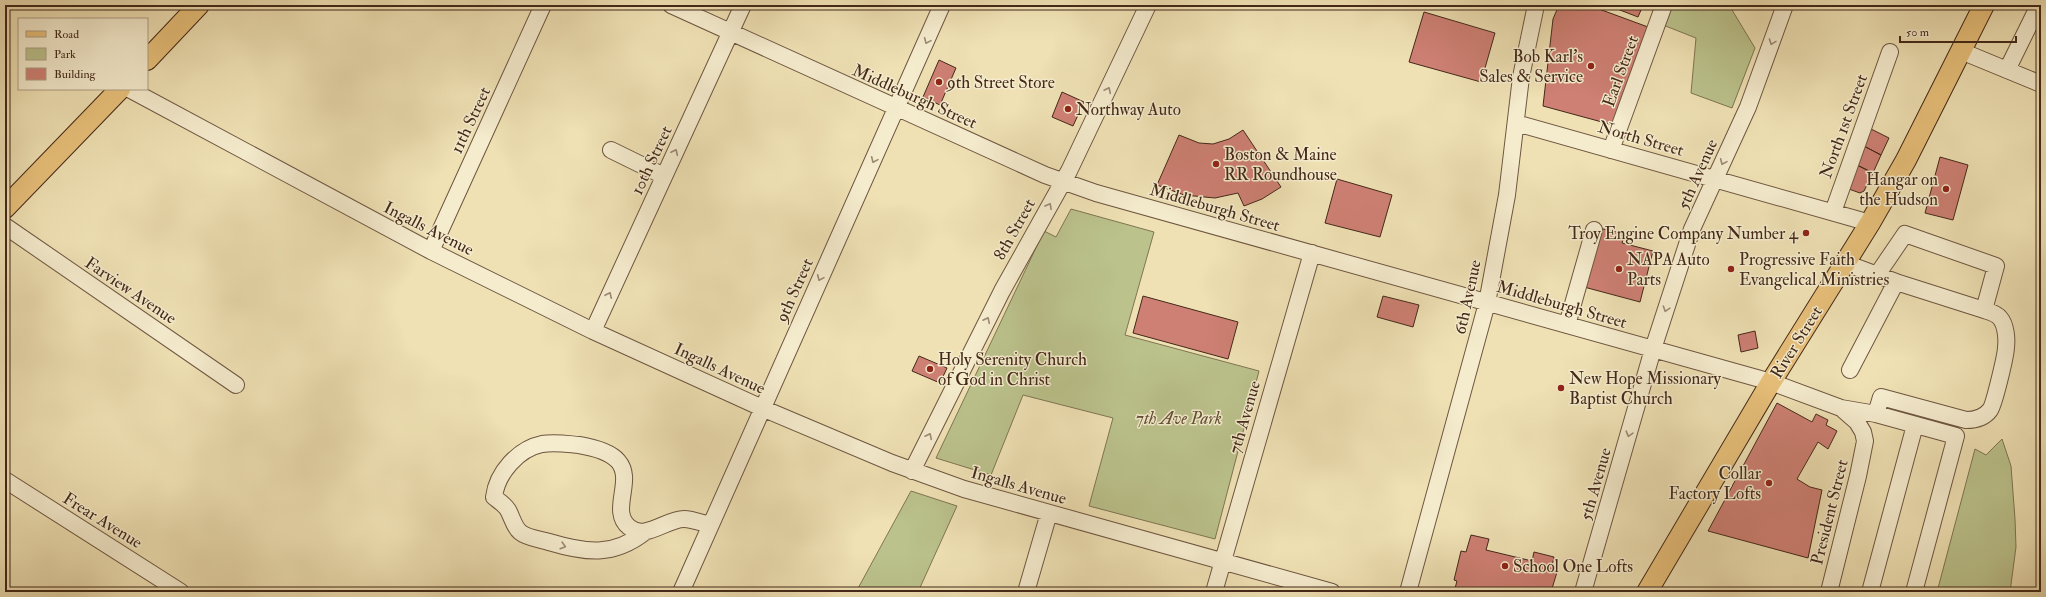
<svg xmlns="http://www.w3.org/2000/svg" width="2046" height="597" font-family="'IM FELL Double Pica',serif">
<rect width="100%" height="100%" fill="#efe1b4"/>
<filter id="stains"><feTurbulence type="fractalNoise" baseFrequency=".005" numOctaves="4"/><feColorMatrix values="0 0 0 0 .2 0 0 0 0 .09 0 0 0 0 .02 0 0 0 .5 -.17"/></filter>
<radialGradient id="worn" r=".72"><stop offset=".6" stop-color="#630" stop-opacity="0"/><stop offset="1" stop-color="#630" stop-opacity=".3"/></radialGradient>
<!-- green -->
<path fill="#bbc28c" stroke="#7f7552" d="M1671 5H1729L1755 48 1732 108 1691 93 1696 38 1663 25Z
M1071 209 1154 232 1125 335 1259 371 1215 539 1089 506 1113 418 1023 395 991 475 936 458 1044 231 1056 237Z
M2002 439 2011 466 2015 519 2016 547 2010 592H1937L1975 449 1986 455Z
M911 491 957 506 918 592H856Z"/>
<!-- building -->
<path fill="#ce8074" stroke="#432819" d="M1559 5H1600L1599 9 1648 27 1613 125 1543 106 1553 19Z
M1607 5H1628L1641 10 1638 17Z
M1424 12 1495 33 1481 82 1409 62Z
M939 60 956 68 940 105 923 97Z
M1062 92 1084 102 1073 126 1052 117Z
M1869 128 1889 138 1881 155 1862 145Z
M1243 130 1281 187 1262 199 1244 206 1238 193 1215 198 1184 195 1157 185 1179 135 1199 143 1213 144 1229 139Z
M1862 145 1881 155 1873 173 1855 164Z
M1940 157 1968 165 1953 220 1925 213Z
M1855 164 1873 173 1864 191 1860 193 1846 188Z
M1337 179 1392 195 1380 237 1325 223Z
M1599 228 1625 234 1622 243 1653 251 1640 302 1584 287Z
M1143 296 1238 322 1228 359 1133 333Z
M1383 296 1419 305 1413 327 1377 317Z
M1755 331 1758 348 1741 352 1738 335Z
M919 356 947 368 940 383 912 371Z
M1777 403 1812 422 1816 414 1828 420 1826 425 1837 431 1828 449 1818 442 1797 479 1810 487 1822 490 1808 558 1708 531Z
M1471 535 1489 539 1486 550 1532 561 1534 552 1554 557 1551 570 1557 572 1551 592H1454L1457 581 1454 580 1461 551 1466 552Z"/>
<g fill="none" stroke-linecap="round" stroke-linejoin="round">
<!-- minor casing -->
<g stroke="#6e5640" stroke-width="18">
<path id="minor" d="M671 5 1045 175 1096 193 1771 382 1841 408 1857 422 1863 432 1865 441 1858 476 1829 592
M1961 51 2041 84
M2007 70 2039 5
M129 89 431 251 593 331 762 408 892 463 964 489 1332 592
M1516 123 1870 223
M611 150 664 176
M1611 150 1664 5
M1833 212 1890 52
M5 226 236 385
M431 251 543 5
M1845 263 1896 282 1850 370
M1877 275 1905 234 1996 266 1984 310 1896 282
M1567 325 1594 230
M593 331 743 5
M1841 408 1876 414 1956 436 1914 592
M1876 414 1881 397 1966 420C1976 420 1984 418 1990 410 1994 405 2006 355 2006 347 2007 339 2006 325 2000 318 1996 313 1990 312 1984 310
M912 471 1002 291 1069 171 1148 5
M5 480 181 592
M645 532C613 557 586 553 549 542 539 539 527 538 520 532 514 527 512 517 508 510 505 505 499 501 494 497 497 473 518 449 542 444 555 442 567 444 579 445 591 447 609 451 618 461 635 480 609 511 629 527 645 541 666 519 684 519 692 519 702 523 710 525
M681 592 942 5
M1026 592 1049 513
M1214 592 1312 253
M1408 592 1487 303 1507 195 1521 77 1536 5
M1583 592 1653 349 1692 229 1748 107 1785 5
M1870 592 1915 425"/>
</g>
<!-- major casing -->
<g stroke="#432819" stroke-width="22">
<path id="major" d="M147 60 199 5
M5 208 120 89
M1647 592 1771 382 1870 223 1906 160 1984 5"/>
</g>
<!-- minor -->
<use href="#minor" stroke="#f5ecce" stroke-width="16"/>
<!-- major -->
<use href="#major" stroke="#e8c07a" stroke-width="20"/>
</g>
<!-- one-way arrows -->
<defs><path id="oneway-chevron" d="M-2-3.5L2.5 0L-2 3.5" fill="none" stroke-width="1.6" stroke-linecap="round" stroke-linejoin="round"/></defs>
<g stroke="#9c8a74">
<use href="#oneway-chevron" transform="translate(927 41) rotate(114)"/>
<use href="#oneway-chevron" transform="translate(1772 42) rotate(110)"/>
<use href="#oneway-chevron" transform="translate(1108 90) rotate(-64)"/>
<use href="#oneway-chevron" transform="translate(675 152) rotate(-65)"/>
<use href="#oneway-chevron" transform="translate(874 160) rotate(114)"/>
<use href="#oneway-chevron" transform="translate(1723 162) rotate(114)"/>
<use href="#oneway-chevron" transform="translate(1049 206) rotate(-61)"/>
<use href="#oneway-chevron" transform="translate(820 278) rotate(114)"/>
<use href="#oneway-chevron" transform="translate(609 295) rotate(-65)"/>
<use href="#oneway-chevron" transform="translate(1666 309) rotate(108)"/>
<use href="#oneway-chevron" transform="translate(987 320) rotate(-64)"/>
<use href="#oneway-chevron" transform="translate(1629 434) rotate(106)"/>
<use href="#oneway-chevron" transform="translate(929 436) rotate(-64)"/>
<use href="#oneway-chevron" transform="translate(563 546) rotate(16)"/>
</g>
<!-- markers -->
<g fill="#8f2418" stroke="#f5ecce" stroke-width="1.5">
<circle cx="1591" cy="66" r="4"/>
<circle cx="939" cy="82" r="4"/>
<circle cx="1068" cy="109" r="4"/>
<circle cx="1216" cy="164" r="4"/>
<circle cx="1946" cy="189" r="4"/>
<circle cx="1806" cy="233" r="4"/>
<circle cx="1619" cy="269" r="4"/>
<circle cx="1731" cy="269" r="4"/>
<circle cx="930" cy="369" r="4"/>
<circle cx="1561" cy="388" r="4"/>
<circle cx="1769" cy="483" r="4"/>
<circle cx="1505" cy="566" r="4"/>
</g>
<g text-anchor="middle" stroke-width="3" stroke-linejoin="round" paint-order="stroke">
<!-- poi labels -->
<g font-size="17" fill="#432819" stroke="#f5ecce" text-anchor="start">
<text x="1583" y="62" text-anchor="end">Bob Karl's<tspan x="1583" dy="20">Sales &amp; Service</tspan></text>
<text x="947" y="88">9th Street Store</text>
<text x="1076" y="115">Northway Auto</text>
<text x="1224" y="160">Boston &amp; Maine<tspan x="1224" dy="20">RR Roundhouse</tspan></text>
<text x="1938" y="185" text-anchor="end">Hangar on<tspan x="1938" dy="20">the Hudson</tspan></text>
<text x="1798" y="239" text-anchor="end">Troy Engine Company Number 4</text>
<text x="1627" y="265">NAPA Auto<tspan x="1627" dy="20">Parts</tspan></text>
<text x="1739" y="265">Progressive Faith<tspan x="1739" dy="20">Evangelical Ministries</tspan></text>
<text x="938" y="365">Holy Serenity Church<tspan x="938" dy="20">of God in Christ</tspan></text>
<text x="1569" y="384">New Hope Missionary<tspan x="1569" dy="20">Baptist Church</tspan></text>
<text x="1761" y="479" text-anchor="end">Collar<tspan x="1761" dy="20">Factory Lofts</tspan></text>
<text x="1513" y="572">School One Lofts</text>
</g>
<!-- street labels -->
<g font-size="17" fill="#432819" stroke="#f5ecce">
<text transform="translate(1620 71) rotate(-70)" y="6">Earl Street</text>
<text transform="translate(915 96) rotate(24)" y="6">Middleburgh Street</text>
<text transform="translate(470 120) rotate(-65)" y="6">11th Street</text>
<text transform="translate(1843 126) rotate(-70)" y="6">North 1st Street</text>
<text transform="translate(1641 138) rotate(16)" y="6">North Street</text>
<text transform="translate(651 160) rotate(-65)" y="6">10th Street</text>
<text transform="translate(1697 174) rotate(-66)" y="6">5th Avenue</text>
<text transform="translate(1215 207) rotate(16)" y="6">Middleburgh Street</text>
<text transform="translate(429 228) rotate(27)" y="6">Ingalls Avenue</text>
<text transform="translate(1014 229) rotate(-61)" y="6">8th Street</text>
<text transform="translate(131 290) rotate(34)" y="6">Farview Avenue</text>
<text transform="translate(794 290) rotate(-66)" y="6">9th Street</text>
<text transform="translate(1467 297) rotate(-78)" y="6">6th Avenue</text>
<text transform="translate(1562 304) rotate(16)" y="6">Middleburgh Street</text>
<text transform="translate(1796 342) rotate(-58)" y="6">River Street</text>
<text transform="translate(720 368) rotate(25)" y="6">Ingalls Avenue</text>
<text transform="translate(1244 417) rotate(-74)" y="6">7th Avenue</text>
<text transform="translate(1595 484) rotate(-74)" y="6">5th Avenue</text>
<text transform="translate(1019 485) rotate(16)" y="6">Ingalls Avenue</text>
<text transform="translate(1829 512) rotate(-76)" y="6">President Street</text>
<text transform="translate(103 520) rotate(32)" y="6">Frear Avenue</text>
</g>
<!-- park labels -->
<g font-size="17" font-style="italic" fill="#614e36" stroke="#f5ecce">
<text x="1179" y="424">7th Ave Park</text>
</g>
</g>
<!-- margin -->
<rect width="2046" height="597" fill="none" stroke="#efe1b4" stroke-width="20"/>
<rect x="6" y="6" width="2034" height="585" fill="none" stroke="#432819" stroke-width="2"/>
<rect x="10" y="10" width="2026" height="577" fill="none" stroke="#432819"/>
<!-- legend -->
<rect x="18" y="18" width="130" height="72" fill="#f5ecce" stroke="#ae9e86"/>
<rect x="26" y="31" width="20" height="6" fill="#e8c07a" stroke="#ae9e86"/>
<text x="54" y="38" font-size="12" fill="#432819">Road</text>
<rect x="26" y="48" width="20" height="12" fill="#bbc28c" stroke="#ae9e86"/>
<text x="54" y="58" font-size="12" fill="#432819">Park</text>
<rect x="26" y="68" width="20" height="12" fill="#ce8074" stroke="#ae9e86"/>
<text x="54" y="78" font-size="12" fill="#432819">Building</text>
<!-- scale -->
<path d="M1900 36v6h116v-6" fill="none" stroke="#432819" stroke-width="2"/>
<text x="1906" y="36" font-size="12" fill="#432819" stroke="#f5ecce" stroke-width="3" paint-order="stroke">50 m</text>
<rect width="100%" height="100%" filter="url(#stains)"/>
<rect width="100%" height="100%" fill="url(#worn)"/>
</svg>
